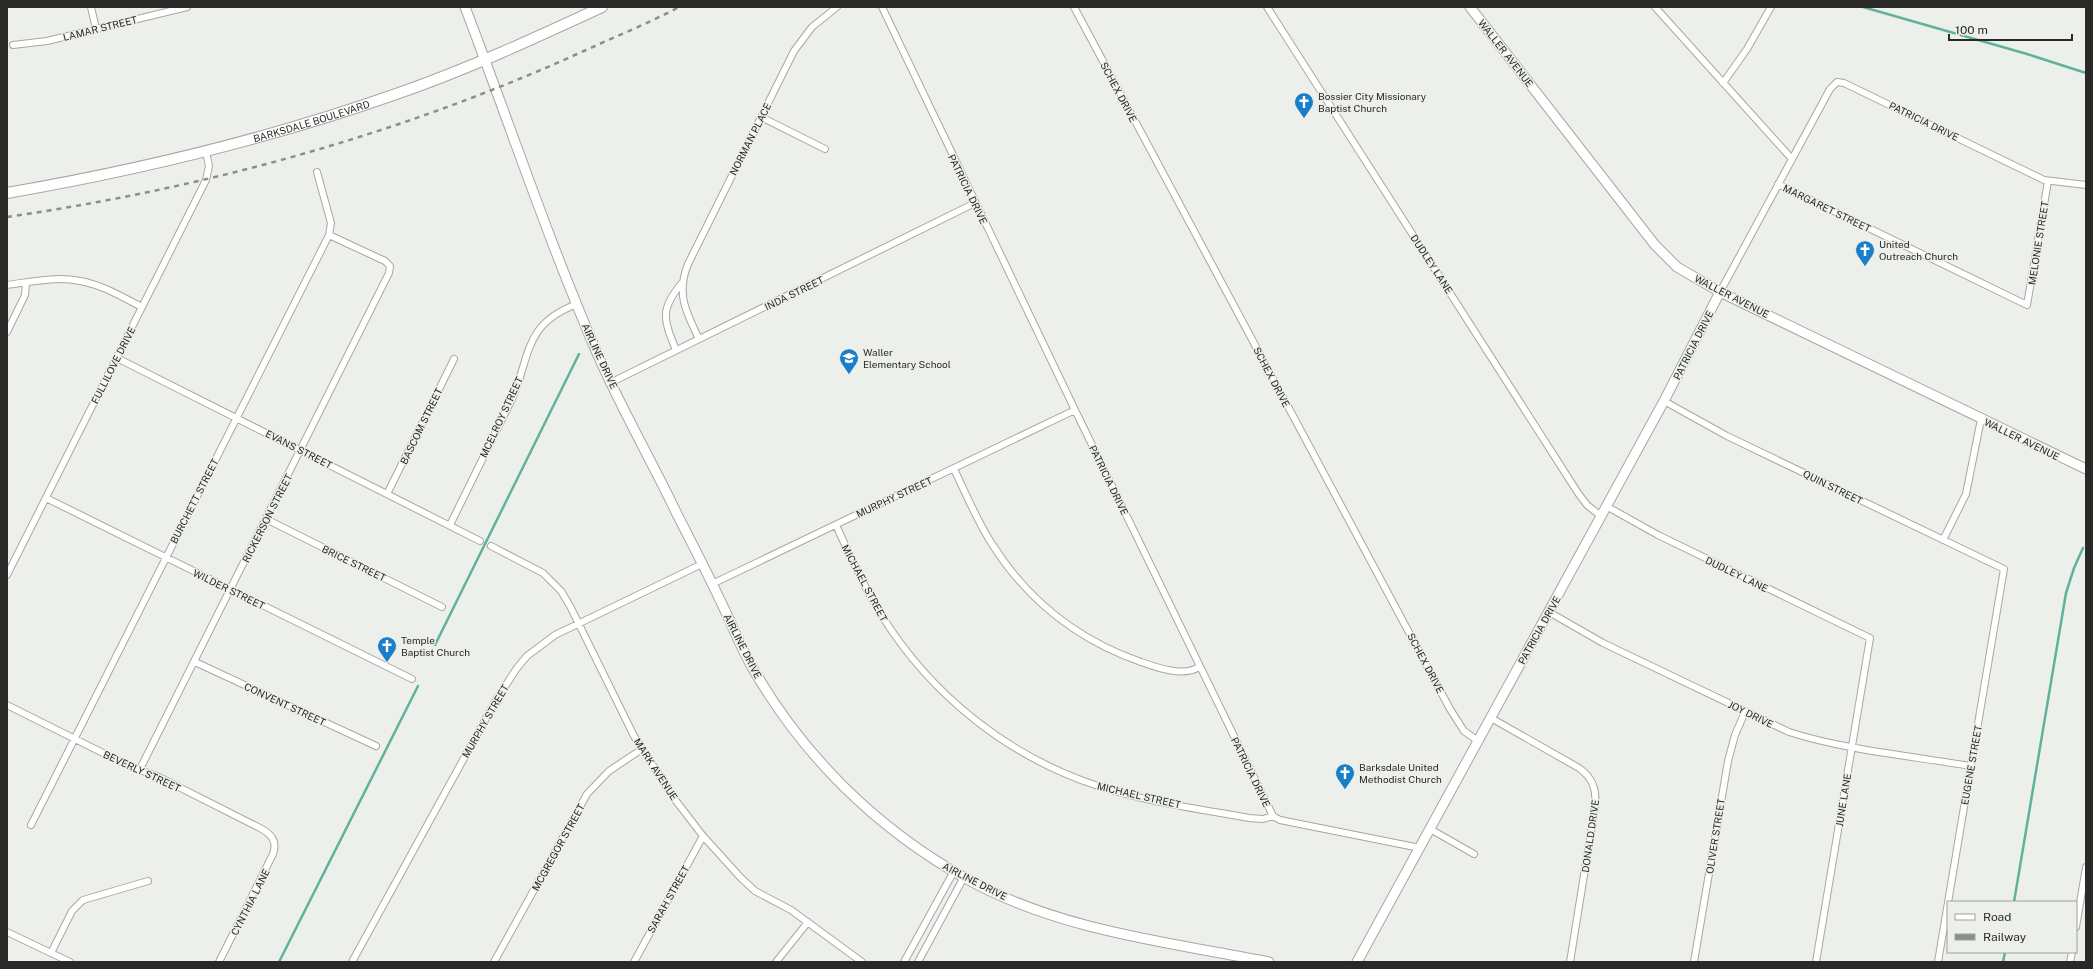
<svg xmlns="http://www.w3.org/2000/svg" width="2093" height="969" font-family="'Public Sans',sans-serif">
<rect width="100%" height="100%" fill="#edf0ea"/>
<g fill="none" stroke-linecap="round" stroke-linejoin="round">
<!-- stream -->
<path stroke="#61b19f" stroke-width="2.5" d="M1863 7 2027 54 2086 73
M435 645 579 354
M2014 902 2066 593 2074 568 2083 548
M279 962 418 686
M2003 962 2005 952"/>
<!-- street casing -->
<g stroke="#a5a8a3" stroke-width="8">
<path id="street" d="M91 7 96 29
M882 7 1075 410 1273 816 1280 820 1420 848
M1074 7 1450 709 1464 731 1478 741
M1267 7 1578 493 1587 505 1601 516
M1655 7 1792 159
M13 45 47 41 187 7
M1723 83 1747 49 1771 7
M761 117 825 149
M1778 184 2027 305 2048 181
M7 285C30 282 57 276 80 281 103 285 122 297 142 307
M1720 292 1830 89 1837 82 1844 83 2044 180 2086 185
M7 332 25 295 26 283
M699 339C686 312 676 294 688 264L794 51 812 27 837 7
M676 350C664 320 659 310 682 283
M117 358 480 541
M612 382 975 203
M1664 401 1727 436 2004 569 1938 962
M954 469C966 494 977 521 992 544 1028 601 1078 640 1141 662 1158 668 1183 677 1199 667
M387 494 454 359
M46 498 412 679
M1606 506 1658 535 1870 638 1816 962
M266 519 442 607
M450 525 512 399C531 354 524 324 577 304
M836 525C850 556 864 587 882 616 932 696 1009 757 1098 786 1147 802 1199 809 1249 818L1263 819 1273 816
M1943 540 1966 494 1981 419
M491 546 543 573 561 591 570 606 634 736 673 797 703 836 741 878 755 891 791 910 862 962
M7 575 206 180 209 166 206 152
M712 584 1075 410
M1549 612 1603 643 1789 732C1845 750 1912 756 1970 766
M195 662 376 746
M7 705 129 766 159 777 258 827C270 833 278 840 273 854L219 962
M1491 718 1579 768C1593 778 1597 790 1595 807L1570 962
M140 769 389 273 390 266 385 261 329 235
M31 825 329 235 331 223 317 172
M1430 829 1474 854
M2076 927 2086 867
M7 932 70 962
M51 953 72 911 83 900 148 881
M352 962 496 700 517 668 527 656 555 635 702 564
M494 962 587 794 609 771 642 749
M634 962 703 836
M776 962 808 922
M904 962 954 871
M918 962 964 877
M1694 962 1728 761 1735 735 1745 712
M2070 962 2072 952"/>
</g>
<!-- secondary casing -->
<g stroke="#a5a8a3" stroke-width="11">
<path id="secondary" d="M465 7C509 122 548 240 597 353 620 406 650 458 675 510 690 540 706 570 720 600 731 622 740 646 752 667 803 756 876 828 965 878 1057 930 1167 942 1269 962
M1470 7 1655 245 1677 267 1720 292 2086 469
M1357 962 1664 401 1720 292"/>
</g>
<!-- primary casing -->
<g stroke="#a5a8a3" stroke-width="12">
<g id="primary">
<path id="s1" d="M7 193C140 170 272 138 399 93 468 69 535 38 602 7"/>
</g>
</g>
<!-- street -->
<use href="#street" stroke="#fff" stroke-width="6"/>
<!-- secondary -->
<use href="#secondary" stroke="#fff" stroke-width="9"/>
<!-- primary -->
<use href="#primary" stroke="#fff" stroke-width="10"/>
<!-- rail -->
<path stroke="#8c8e8a" stroke-width="2.5" stroke-dasharray="5 5" stroke-linecap="butt" d="M7 217C206 188 402 134 586 50 617 36 649 23 679 7"/>
</g>
<!-- icons -->
<defs>
<g id="church-pin" transform="scale(1)"><path d="M0 17L-7.5 6A9.5 9.5 0 1 1 7.5 6Z" fill="#1a7fca" stroke="#edf0ea"/><path d="M-1.2-6h2.4v3.5h3.3v2.4h-3.3V6h-2.4V-.1h-3.3v-2.4h3.3Z" fill="#fff"/></g>
<g id="school-pin" transform="scale(1)"><path d="M0 17L-7.5 6A9.5 9.5 0 1 1 7.5 6Z" fill="#1a7fca" stroke="#edf0ea"/><path d="M0-5L7-2L0 1L-7-2ZM-4 1L0 2.5L4 1V4Q0 6-4 4Z" fill="#fff"/></g>
</defs>
<g fill-rule="evenodd">
<use href="#church-pin" x="1304" y="102"/>
<use href="#church-pin" x="1865" y="250"/>
<use href="#school-pin" x="849" y="358"/>
<use href="#church-pin" x="387" y="646"/>
<use href="#church-pin" x="1345" y="773"/>
</g>
<g text-anchor="middle" stroke-width="3" stroke-linejoin="round" paint-order="stroke">
<!-- street labels -->
<g font-size="10" fill="#292a28" stroke="#edf0ea">
<text transform="translate(100 28) rotate(-14)" y="4">LAMAR STREET</text>
<text transform="translate(1506 53) rotate(52)" y="4">WALLER AVENUE</text>
<text transform="translate(1119 92) rotate(62)" y="4">SCHEX DRIVE</text>
<text dy="4" stroke="none"><textPath href="#s1" startOffset="313">BARKSDALE BOULEVARD</textPath></text>
<text transform="translate(1924 121) rotate(26)" y="4">PATRICIA DRIVE</text>
<text transform="translate(750 139) rotate(-63)" y="4">NORMAN PLACE</text>
<text transform="translate(968 189) rotate(64)" y="4">PATRICIA DRIVE</text>
<text transform="translate(1827 208) rotate(26)" y="4">MARGARET STREET</text>
<text transform="translate(2038 243) rotate(-81)" y="4">MELONIE STREET</text>
<text transform="translate(1432 264) rotate(57)" y="4">DUDLEY LANE</text>
<text transform="translate(794 293) rotate(-26)" y="4">INDA STREET</text>
<text transform="translate(1732 296) rotate(27)" y="4">WALLER AVENUE</text>
<text transform="translate(1693 345) rotate(-63)" y="4">PATRICIA DRIVE</text>
<text transform="translate(600 356) rotate(65)" y="4">AIRLINE DRIVE</text>
<text transform="translate(113 365) rotate(-63)" y="4">FULLILOVE DRIVE</text>
<text transform="translate(1272 377) rotate(62)" y="4">SCHEX DRIVE</text>
<text transform="translate(501 417) rotate(-65)" y="4">MCELROY STREET</text>
<text transform="translate(421 426) rotate(-64)" y="4">BASCOM STREET</text>
<text transform="translate(2022 439) rotate(26)" y="4">WALLER AVENUE</text>
<text transform="translate(299 449) rotate(27)" y="4">EVANS STREET</text>
<text transform="translate(1109 480) rotate(64)" y="4">PATRICIA DRIVE</text>
<text transform="translate(1833 487) rotate(26)" y="4">QUIN STREET</text>
<text transform="translate(894 497) rotate(-25)" y="4">MURPHY STREET</text>
<text transform="translate(194 501) rotate(-63)" y="4">BURCHETT STREET</text>
<text transform="translate(267 518) rotate(-63)" y="4">RICKERSON STREET</text>
<text transform="translate(354 563) rotate(26)" y="4">BRICE STREET</text>
<text transform="translate(1737 574) rotate(26)" y="4">DUDLEY LANE</text>
<text transform="translate(865 583) rotate(62)" y="4">MICHAEL STREET</text>
<text transform="translate(229 589) rotate(26)" y="4">WILDER STREET</text>
<text transform="translate(1539 630) rotate(-61)" y="4">PATRICIA DRIVE</text>
<text transform="translate(743 646) rotate(63)" y="4">AIRLINE DRIVE</text>
<text transform="translate(1426 663) rotate(62)" y="4">SCHEX DRIVE</text>
<text transform="translate(285 704) rotate(25)" y="4">CONVENT STREET</text>
<text transform="translate(1751 714) rotate(26)" y="4">JOY DRIVE</text>
<text transform="translate(485 721) rotate(-60)" y="4">MURPHY STREET</text>
<text transform="translate(1971 765) rotate(-80)" y="4">EUGENE STREET</text>
<text transform="translate(656 769) rotate(57)" y="4">MARK AVENUE</text>
<text transform="translate(142 771) rotate(25)" y="4">BEVERLY STREET</text>
<text transform="translate(1251 772) rotate(64)" y="4">PATRICIA DRIVE</text>
<text transform="translate(1139 795) rotate(13)" y="4">MICHAEL STREET</text>
<text transform="translate(1843 800) rotate(-81)" y="4">JUNE LANE</text>
<text transform="translate(1590 836) rotate(-82)" y="4">DONALD DRIVE</text>
<text transform="translate(1715 836) rotate(-81)" y="4">OLIVER STREET</text>
<text transform="translate(558 847) rotate(-61)" y="4">MCGREGOR STREET</text>
<text transform="translate(975 881) rotate(27)" y="4">AIRLINE DRIVE</text>
<text transform="translate(668 899) rotate(-61)" y="4">SARAH STREET</text>
<text transform="translate(250 902) rotate(-63)" y="4">CYNTHIA LANE</text>
</g>
<!-- poi labels -->
<g font-size="10" fill="#292a28" stroke="#edf0ea" text-anchor="start">
<text x="1318" y="100">Bossier City Missionary<tspan x="1318" dy="12">Baptist Church</tspan></text>
<text x="1879" y="248">United<tspan x="1879" dy="12">Outreach Church</tspan></text>
<text x="863" y="356">Waller<tspan x="863" dy="12">Elementary School</tspan></text>
<text x="401" y="644">Temple<tspan x="401" dy="12">Baptist Church</tspan></text>
<text x="1359" y="771">Barksdale United<tspan x="1359" dy="12">Methodist Church</tspan></text>
</g>
</g>
<!-- border -->
<rect width="2093" height="969" fill="none" stroke="#292a28" stroke-width="16"/>
<!-- legend -->
<rect x="1947" y="901" width="130" height="52" fill="#edf0ea" stroke="#9fa19c"/>
<rect x="1955" y="914" width="20" height="6" fill="#ffffff" stroke="#9fa19c"/>
<text x="1983" y="921" font-size="12" fill="#292a28">Road</text>
<rect x="1955" y="934" width="20" height="6" fill="#8c8e8a" stroke="#9fa19c"/>
<text x="1983" y="941" font-size="12" fill="#292a28">Railway</text>
<!-- scale -->
<path d="M1949 34v6h123v-6" fill="none" stroke="#292a28" stroke-width="2"/>
<text x="1955" y="34" font-size="12" fill="#292a28" stroke="#edf0ea" stroke-width="3" paint-order="stroke">100 m</text>
</svg>
